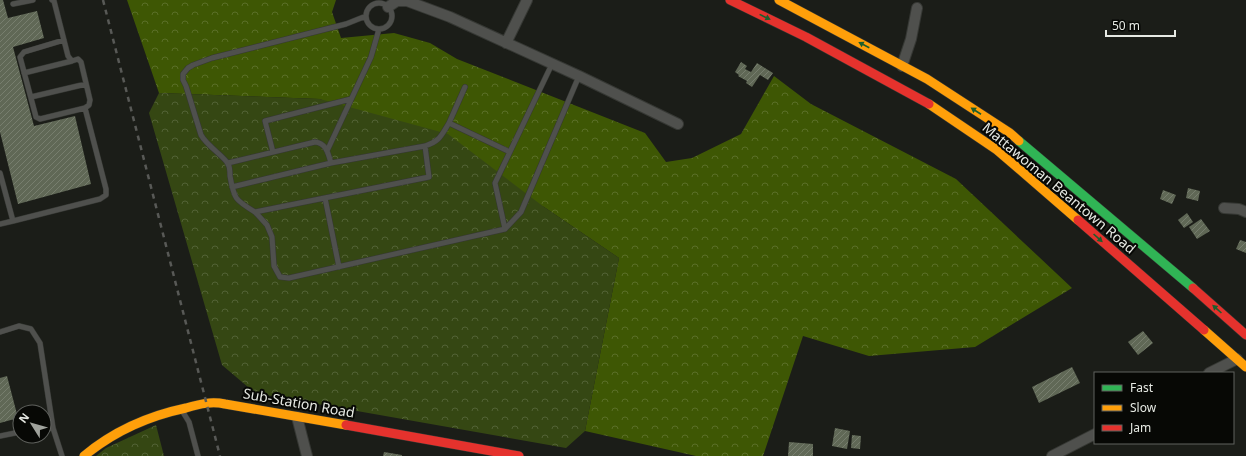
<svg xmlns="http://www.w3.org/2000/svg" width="1246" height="456" font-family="'Noto Sans',sans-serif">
<defs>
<pattern id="forest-crowns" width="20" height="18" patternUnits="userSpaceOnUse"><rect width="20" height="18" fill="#3e5704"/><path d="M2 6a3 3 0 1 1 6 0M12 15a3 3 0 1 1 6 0" fill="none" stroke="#5a6f28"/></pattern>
<pattern id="park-crowns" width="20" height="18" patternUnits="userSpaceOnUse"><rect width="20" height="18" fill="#354713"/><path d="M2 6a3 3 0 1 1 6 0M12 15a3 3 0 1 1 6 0" fill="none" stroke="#526235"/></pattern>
<pattern id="building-hatch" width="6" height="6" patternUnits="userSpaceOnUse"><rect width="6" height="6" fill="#606856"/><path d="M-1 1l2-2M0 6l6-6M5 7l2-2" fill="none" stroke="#777e6e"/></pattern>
</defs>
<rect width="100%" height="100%" fill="#1b1d18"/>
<!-- forest -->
<path fill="url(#forest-crowns)" d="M127 0H336L332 12 341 38 394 33 430 43 457 59 645 133 666 162 692 158 741 134 774 76 811 104 956 179 1072 288 975 347 869 356 803 336 763 456H696L585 431 619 258 544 207 320 99 159 93Z"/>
<!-- park -->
<path fill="url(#park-crowns)" d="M159 93 320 99 448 134 544 207 619 258 585 431 566 448 255 393 222 365 149 113Z
M156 425 164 456H96L106 448Z"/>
<!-- building -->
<path fill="url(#building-hatch)" d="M0 0H3L8 18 37 11 44 38 13 47 34 126 75 116 91 184 18 204 0 132Z
M741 62 747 66 745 69 751 72 757 63 773 73 768 80 760 75 752 87 746 83 747 81 738 76 739 75 735 72Z
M1188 188 1200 191 1198 201 1186 198Z
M1163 190 1176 195 1172 204 1160 199Z
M1187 213 1193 222 1184 228 1178 220Z
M1201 219 1210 231 1197 239 1189 227Z
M1240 240 1246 242V253L1236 249Z
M1143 331 1153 343 1138 355 1128 342Z
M1072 367 1080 383 1039 403 1032 387Z
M7 376 18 418 0 423V378Z
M835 428 850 431 847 449 832 446Z
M852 435 861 436 860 449 851 448Z
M789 442 813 444V456H788Z
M384 452 402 455V456H383Z"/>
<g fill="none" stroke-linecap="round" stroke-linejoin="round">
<!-- lane casing -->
<g stroke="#363834" stroke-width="6">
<path id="lane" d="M52 0 54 1 68 56 72 61 78 59 81 62 90 100 89 105 85 108
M366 16a13 13 0 1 1 26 0a13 13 0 1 1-26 0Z
M13 4 33 0
M366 16 346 24 212 58 193 65 188 68 183 74V80L186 86 201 135C207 146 225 157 228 164 230 167 230 173 230 176 234 199 235 200 255 212L429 177 425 146
M24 73 72 61
M31 97 86 84
M449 123 465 87
M327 151 371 57 379 29
M273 152 265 121 351 99
M228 163 315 142C326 143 328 153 331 163L425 146C440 141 441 136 449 123L510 152
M0 173 13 221 0 224
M232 187 331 163
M325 198 339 267
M255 212 267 225 272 237 274 266 280 277 289 278 505 229 521 212 579 76
M13 221 100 199 106 195V189L85 108 40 119 36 117 20 57 24 52 64 40
M505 229 495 183 552 64
M0 332 19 326 31 329 40 343 53 428
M181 409 189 422 198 456
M44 429 53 428 62 456
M0 436 20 432"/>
</g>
<!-- street casing -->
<g stroke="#363834" stroke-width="12">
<path id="street" d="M388 7 397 1H407L450 17 579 76 678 124
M506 43 527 0
M902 66 911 39 917 8
M1224 208 1239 209 1246 212
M1209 373 1237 359
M297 417 307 456
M1052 456 1095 434"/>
</g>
<!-- fast casing -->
<g stroke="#363834" stroke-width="10">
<path id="fast" d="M1019 141 1193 288"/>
</g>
<!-- slow casing -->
<g stroke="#363834" stroke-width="10">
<path id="slow" d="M779 0 927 79 1010 133 1019 141
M929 104 997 150 1078 220
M1204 330 1246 367
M84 456C114 431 148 416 186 408 200 404 211 401 225 404L346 425"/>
</g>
<!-- jam casing -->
<g stroke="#363834" stroke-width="10">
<path id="jam" d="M730 0 806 37 929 104
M1078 220 1204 330
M1193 288 1246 335
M346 425 519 456"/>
</g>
<!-- lane -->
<use href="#lane" stroke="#4f504d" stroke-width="5"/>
<!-- street -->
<use href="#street" stroke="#4f504d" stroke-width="10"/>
<!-- fast -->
<use href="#fast" stroke="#30b455" stroke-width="9"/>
<!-- slow -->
<use href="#slow" stroke="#ff9f0a" stroke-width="9"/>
<!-- jam -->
<use href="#jam" stroke="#e5322d" stroke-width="9"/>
<!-- rail -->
<path stroke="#585956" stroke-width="2.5" stroke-dasharray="5 5" stroke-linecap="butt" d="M103 0 220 456"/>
</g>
<!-- one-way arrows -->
<defs><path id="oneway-solid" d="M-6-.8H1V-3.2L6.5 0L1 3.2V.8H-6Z"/></defs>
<g fill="#1c5e2d">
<use href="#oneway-solid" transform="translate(765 17) rotate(26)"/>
<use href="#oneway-solid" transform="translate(864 45) rotate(-152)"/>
<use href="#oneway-solid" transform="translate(976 111) rotate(-147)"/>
<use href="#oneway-solid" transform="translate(1098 238) rotate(42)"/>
<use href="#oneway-solid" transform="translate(1217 309) rotate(-138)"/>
</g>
<g text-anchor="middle" stroke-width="4" stroke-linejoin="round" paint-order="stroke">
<!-- street labels -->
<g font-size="14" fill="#e6e9e3" stroke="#070805">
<text transform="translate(1059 188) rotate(40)" y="5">Mattawoman Beantown Road</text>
<text transform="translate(299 403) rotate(10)" y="5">Sub-Station Road</text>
</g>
</g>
<!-- legend -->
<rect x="1094" y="372" width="140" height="72" fill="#070805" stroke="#60625e"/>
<rect x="1102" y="385" width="20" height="6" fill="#30b455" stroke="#60625e"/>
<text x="1130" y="392" font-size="12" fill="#e6e9e3">Fast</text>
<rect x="1102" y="405" width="20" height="6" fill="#ff9f0a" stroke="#60625e"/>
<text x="1130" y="412" font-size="12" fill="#e6e9e3">Slow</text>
<rect x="1102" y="425" width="20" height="6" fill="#e5322d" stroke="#60625e"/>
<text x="1130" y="432" font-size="12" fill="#e6e9e3">Jam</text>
<!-- north arrow -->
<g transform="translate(32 424) rotate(307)"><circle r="19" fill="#070805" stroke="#60625e"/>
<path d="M0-3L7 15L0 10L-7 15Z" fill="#9fa29c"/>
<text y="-6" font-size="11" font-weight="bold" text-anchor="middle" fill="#e6e9e3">N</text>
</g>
<!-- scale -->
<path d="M1106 30v6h69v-6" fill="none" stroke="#e6e9e3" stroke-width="2"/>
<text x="1112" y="30" font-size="12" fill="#e6e9e3" stroke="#070805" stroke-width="3" paint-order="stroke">50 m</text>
</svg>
